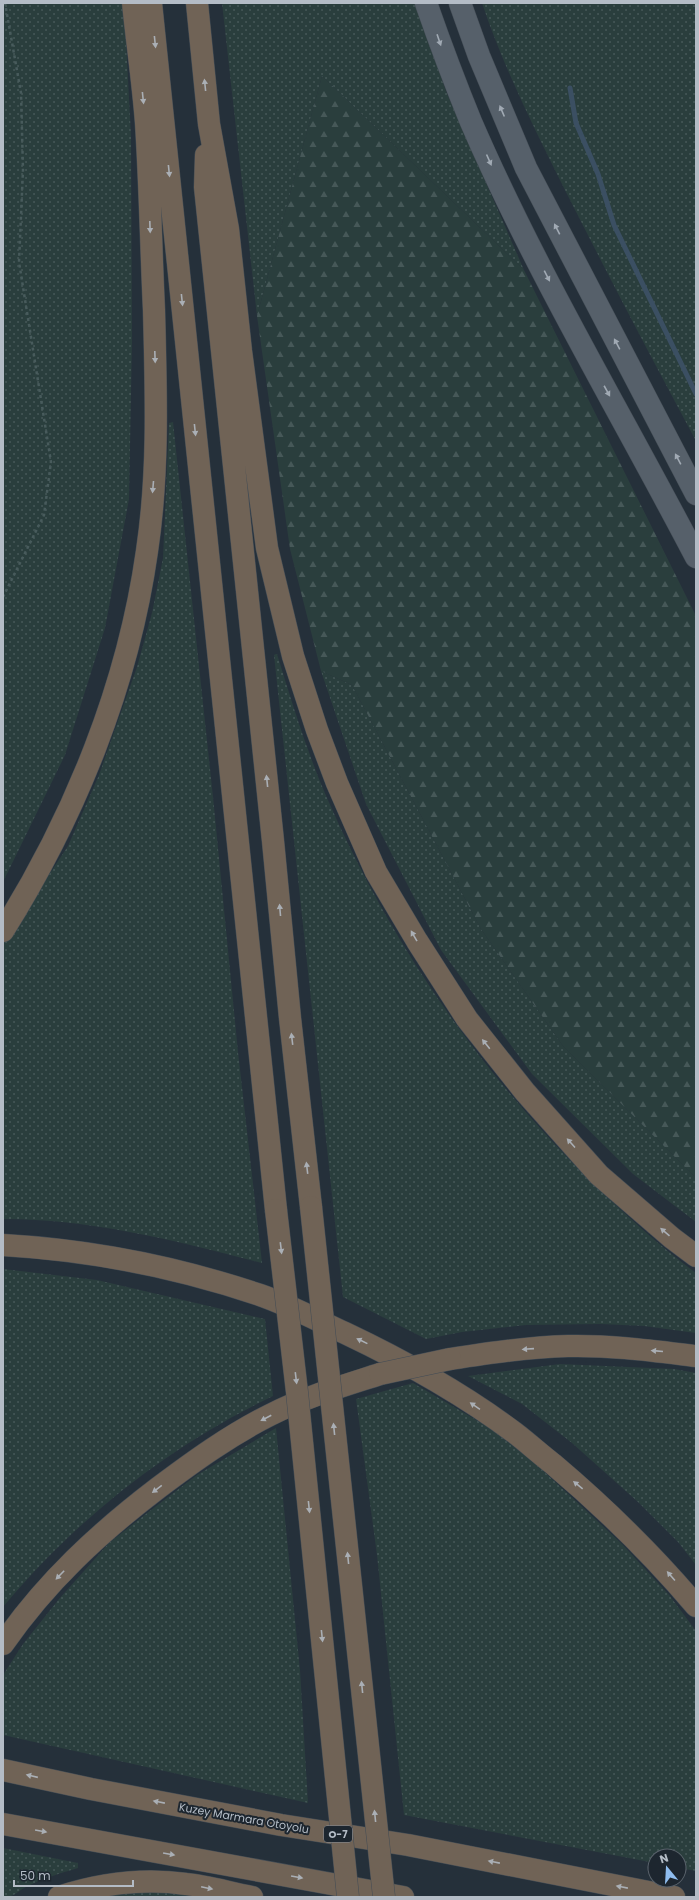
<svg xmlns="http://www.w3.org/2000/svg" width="699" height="1900" font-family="Poppins,sans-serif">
<defs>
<pattern id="green-dots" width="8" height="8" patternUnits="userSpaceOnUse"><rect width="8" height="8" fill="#2a3e3d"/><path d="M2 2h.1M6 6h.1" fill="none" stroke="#465858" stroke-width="1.8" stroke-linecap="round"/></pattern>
<pattern id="forest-firs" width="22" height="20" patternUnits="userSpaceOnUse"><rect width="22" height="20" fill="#2a3e3d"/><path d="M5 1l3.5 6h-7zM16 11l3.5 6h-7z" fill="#465858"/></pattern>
</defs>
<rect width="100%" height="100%" fill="#25303a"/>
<!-- green -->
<path fill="url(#green-dots)" d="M3 3H124L131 136 132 341 129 499 105 628 65 755 3 882Z
M222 3H415L446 91 524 270 322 76 257 316Z
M482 3H696V441C652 359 609 277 567 194 536 132 504 69 482 3Z
M173 422 213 797 238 1052 262 1263C177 1241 91 1219 3 1219V944L68 846 99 775 137 667 152 613 163 558 169 423Z
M276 654H277C292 703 307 752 327 798 391 945 483 1077 598 1188 629 1218 661 1247 696 1273V1333L644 1326 601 1324 526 1325 462 1332 426 1339 343 1297 274 655Z
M321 671 352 685 481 929 563 1046 696 1178V1222L633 1174 532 1074 441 950 366 804Z
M3 1269 97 1280 265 1319 273 1396C169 1446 77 1518 3 1607Z
M560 1364 674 1369 696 1373V1565L678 1542 638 1502 572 1443 522 1404 468 1376Z
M413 1383 490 1428 537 1465 622 1544 670 1596 696 1631V1871L679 1868V1856H655V1863L404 1815 377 1555 356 1399Z
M276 1428 300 1670 308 1803 3 1735V1675L23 1644 59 1599 109 1543 151 1510 197 1475Z
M3 1848 78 1863V1868C61 1873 44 1878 28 1886 17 1891 16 1897 3 1897Z
M144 1888 218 1897H83Z"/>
<!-- forest -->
<path fill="url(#forest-firs)" d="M322 76 524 270 696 616V1178L563 1046 481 929 352 685 321 671 290 549 257 316Z"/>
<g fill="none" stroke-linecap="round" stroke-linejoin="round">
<!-- stream -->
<path stroke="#3b4f62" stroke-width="5" d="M570 88 576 123 598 174 614 225 696 394"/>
<!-- primary casing -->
<g stroke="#444d56" stroke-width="23">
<path id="primary" d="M426 3C440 43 455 83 471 122 536 272 621 413 696 557
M460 3 479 56 526 168 696 494"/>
</g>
<!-- motorway casing -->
<g stroke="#434c55" stroke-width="23">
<path id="motorway" d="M151 3 276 1210
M197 3 209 124 228 229 241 351 267 548 293 656 317 730 337 783 376 872 417 941 467 1019 525 1092 599 1175 672 1238 696 1256
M206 155 205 187 273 841 290 1018 311 1207
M3 931C75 816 128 686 147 551 159 471 156 391 154 310 151 248 150 185 146 123 143 83 137 43 133 3
M3 1245C90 1250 177 1267 260 1295 289 1305 317 1320 345 1333 404 1361 463 1394 515 1433 528 1443 540 1454 553 1464 605 1508 652 1554 696 1606
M450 1359C489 1353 529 1347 568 1346 611 1345 654 1351 696 1356
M3 1644C46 1582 99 1533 158 1488 194 1461 230 1435 270 1415 305 1397 343 1386 380 1374
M3 1770 91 1789 281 1825 408 1845 674 1897
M3 1824 403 1897
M59 1897C99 1884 143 1878 186 1884 208 1886 230 1893 252 1897"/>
</g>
<!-- path -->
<path stroke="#485b5c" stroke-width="2.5" stroke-dasharray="3 3" stroke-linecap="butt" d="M3 597 44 515 51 462 19 262 23 170 21 93 5 3"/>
<!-- primary -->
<use href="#primary" stroke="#56606a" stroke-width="22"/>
<!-- motorway -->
<use href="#motorway" stroke="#706356" stroke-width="22"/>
<!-- motorway-bridge casing -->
<g stroke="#434c55" stroke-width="23" stroke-linecap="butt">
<path id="motorway-bridge" d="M311 1207 384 1897
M276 1210 297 1392 348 1897
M380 1374 450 1359"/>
</g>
<!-- motorway-bridge -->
<use href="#motorway-bridge" stroke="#706356" stroke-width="22"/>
</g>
<!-- one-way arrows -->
<defs><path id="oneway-solid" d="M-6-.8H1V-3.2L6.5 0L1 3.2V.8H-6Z"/></defs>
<g fill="#a1aab4">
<use href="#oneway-solid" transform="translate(439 40) rotate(71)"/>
<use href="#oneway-solid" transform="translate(502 111) rotate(-113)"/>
<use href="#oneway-solid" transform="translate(489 160) rotate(66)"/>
<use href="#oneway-solid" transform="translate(557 229) rotate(-117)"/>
<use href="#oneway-solid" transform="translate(547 276) rotate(63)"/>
<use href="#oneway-solid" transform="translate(617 344) rotate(-118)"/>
<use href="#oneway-solid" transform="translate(607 391) rotate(61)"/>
<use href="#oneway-solid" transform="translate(678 459) rotate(-118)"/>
</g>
<g fill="#aaafb5">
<use href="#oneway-solid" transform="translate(155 42) rotate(84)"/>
<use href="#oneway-solid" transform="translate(205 85) rotate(-96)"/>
<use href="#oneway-solid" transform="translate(143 98) rotate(84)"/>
<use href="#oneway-solid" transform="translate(169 171) rotate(84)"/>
<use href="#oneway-solid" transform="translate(150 227) rotate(88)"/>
<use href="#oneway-solid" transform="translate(182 300) rotate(84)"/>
<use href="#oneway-solid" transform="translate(155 357) rotate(88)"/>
<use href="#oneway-solid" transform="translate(195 430) rotate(84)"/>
<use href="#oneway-solid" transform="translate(153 487) rotate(95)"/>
<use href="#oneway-solid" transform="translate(267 781) rotate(-96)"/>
<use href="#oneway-solid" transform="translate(280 910) rotate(-95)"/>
<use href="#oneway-solid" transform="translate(414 936) rotate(-120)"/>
<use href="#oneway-solid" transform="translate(292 1039) rotate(-97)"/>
<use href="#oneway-solid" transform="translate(486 1044) rotate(-129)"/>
<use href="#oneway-solid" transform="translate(571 1143) rotate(-132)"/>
<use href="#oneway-solid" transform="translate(307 1168) rotate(-97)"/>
<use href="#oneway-solid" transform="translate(665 1232) rotate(-139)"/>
<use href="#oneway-solid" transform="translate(281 1248) rotate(83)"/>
<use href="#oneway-solid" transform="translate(362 1341) rotate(-154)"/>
<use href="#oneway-solid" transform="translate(528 1349) rotate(176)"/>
<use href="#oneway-solid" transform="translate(657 1351) rotate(-175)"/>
<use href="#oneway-solid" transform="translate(296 1378) rotate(83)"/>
<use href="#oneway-solid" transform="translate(475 1406) rotate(-146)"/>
<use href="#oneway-solid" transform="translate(266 1418) rotate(152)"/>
<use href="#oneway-solid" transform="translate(334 1429) rotate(-96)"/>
<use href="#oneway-solid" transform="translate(578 1485) rotate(-141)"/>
<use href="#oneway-solid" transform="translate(157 1489) rotate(143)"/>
<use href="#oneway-solid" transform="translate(309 1507) rotate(84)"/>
<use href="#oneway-solid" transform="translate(348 1558) rotate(-96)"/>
<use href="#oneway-solid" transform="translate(60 1575) rotate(134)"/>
<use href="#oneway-solid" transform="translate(671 1576) rotate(-131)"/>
<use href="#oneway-solid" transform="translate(322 1636) rotate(84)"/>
<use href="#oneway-solid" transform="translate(362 1687) rotate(-96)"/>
<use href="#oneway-solid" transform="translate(32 1776) rotate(-167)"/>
<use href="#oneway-solid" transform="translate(159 1802) rotate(-169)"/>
<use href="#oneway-solid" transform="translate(375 1816) rotate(-96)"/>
<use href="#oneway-solid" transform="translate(41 1831) rotate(10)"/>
<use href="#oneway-solid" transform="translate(169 1854) rotate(10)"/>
<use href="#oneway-solid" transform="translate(494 1862) rotate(-169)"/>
<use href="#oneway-solid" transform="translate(297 1877) rotate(10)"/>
<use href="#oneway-solid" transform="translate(622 1887) rotate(-169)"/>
<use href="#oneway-solid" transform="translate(207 1888) rotate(12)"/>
</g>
<g text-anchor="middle" stroke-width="4" stroke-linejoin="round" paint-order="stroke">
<!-- shield labels -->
<rect fill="#1d262f" stroke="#878f99" stroke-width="1" x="324" y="1826" width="28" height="16" rx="3"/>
<g font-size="10" font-weight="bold" fill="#b4bcc6">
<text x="338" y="1838">O-7</text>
</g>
<!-- street labels -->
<g font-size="11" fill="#b4bcc6" stroke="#1d262f">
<text transform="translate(244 1818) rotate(10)" y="4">Kuzey Marmara Otoyolu</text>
</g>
</g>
<!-- border -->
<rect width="699" height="1900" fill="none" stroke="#b4bcc6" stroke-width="8"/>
<!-- north arrow -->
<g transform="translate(667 1868) rotate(342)"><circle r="19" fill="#1d262f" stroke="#59626b"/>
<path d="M0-3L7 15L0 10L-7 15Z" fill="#8fbdef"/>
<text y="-6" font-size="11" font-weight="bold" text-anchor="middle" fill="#b4bcc6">N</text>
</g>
<!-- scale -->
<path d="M14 1880v6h119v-6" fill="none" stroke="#b4bcc6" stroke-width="2"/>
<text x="20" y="1880" font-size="12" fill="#b4bcc6" stroke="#1d262f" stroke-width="3" paint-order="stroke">50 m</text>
</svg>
